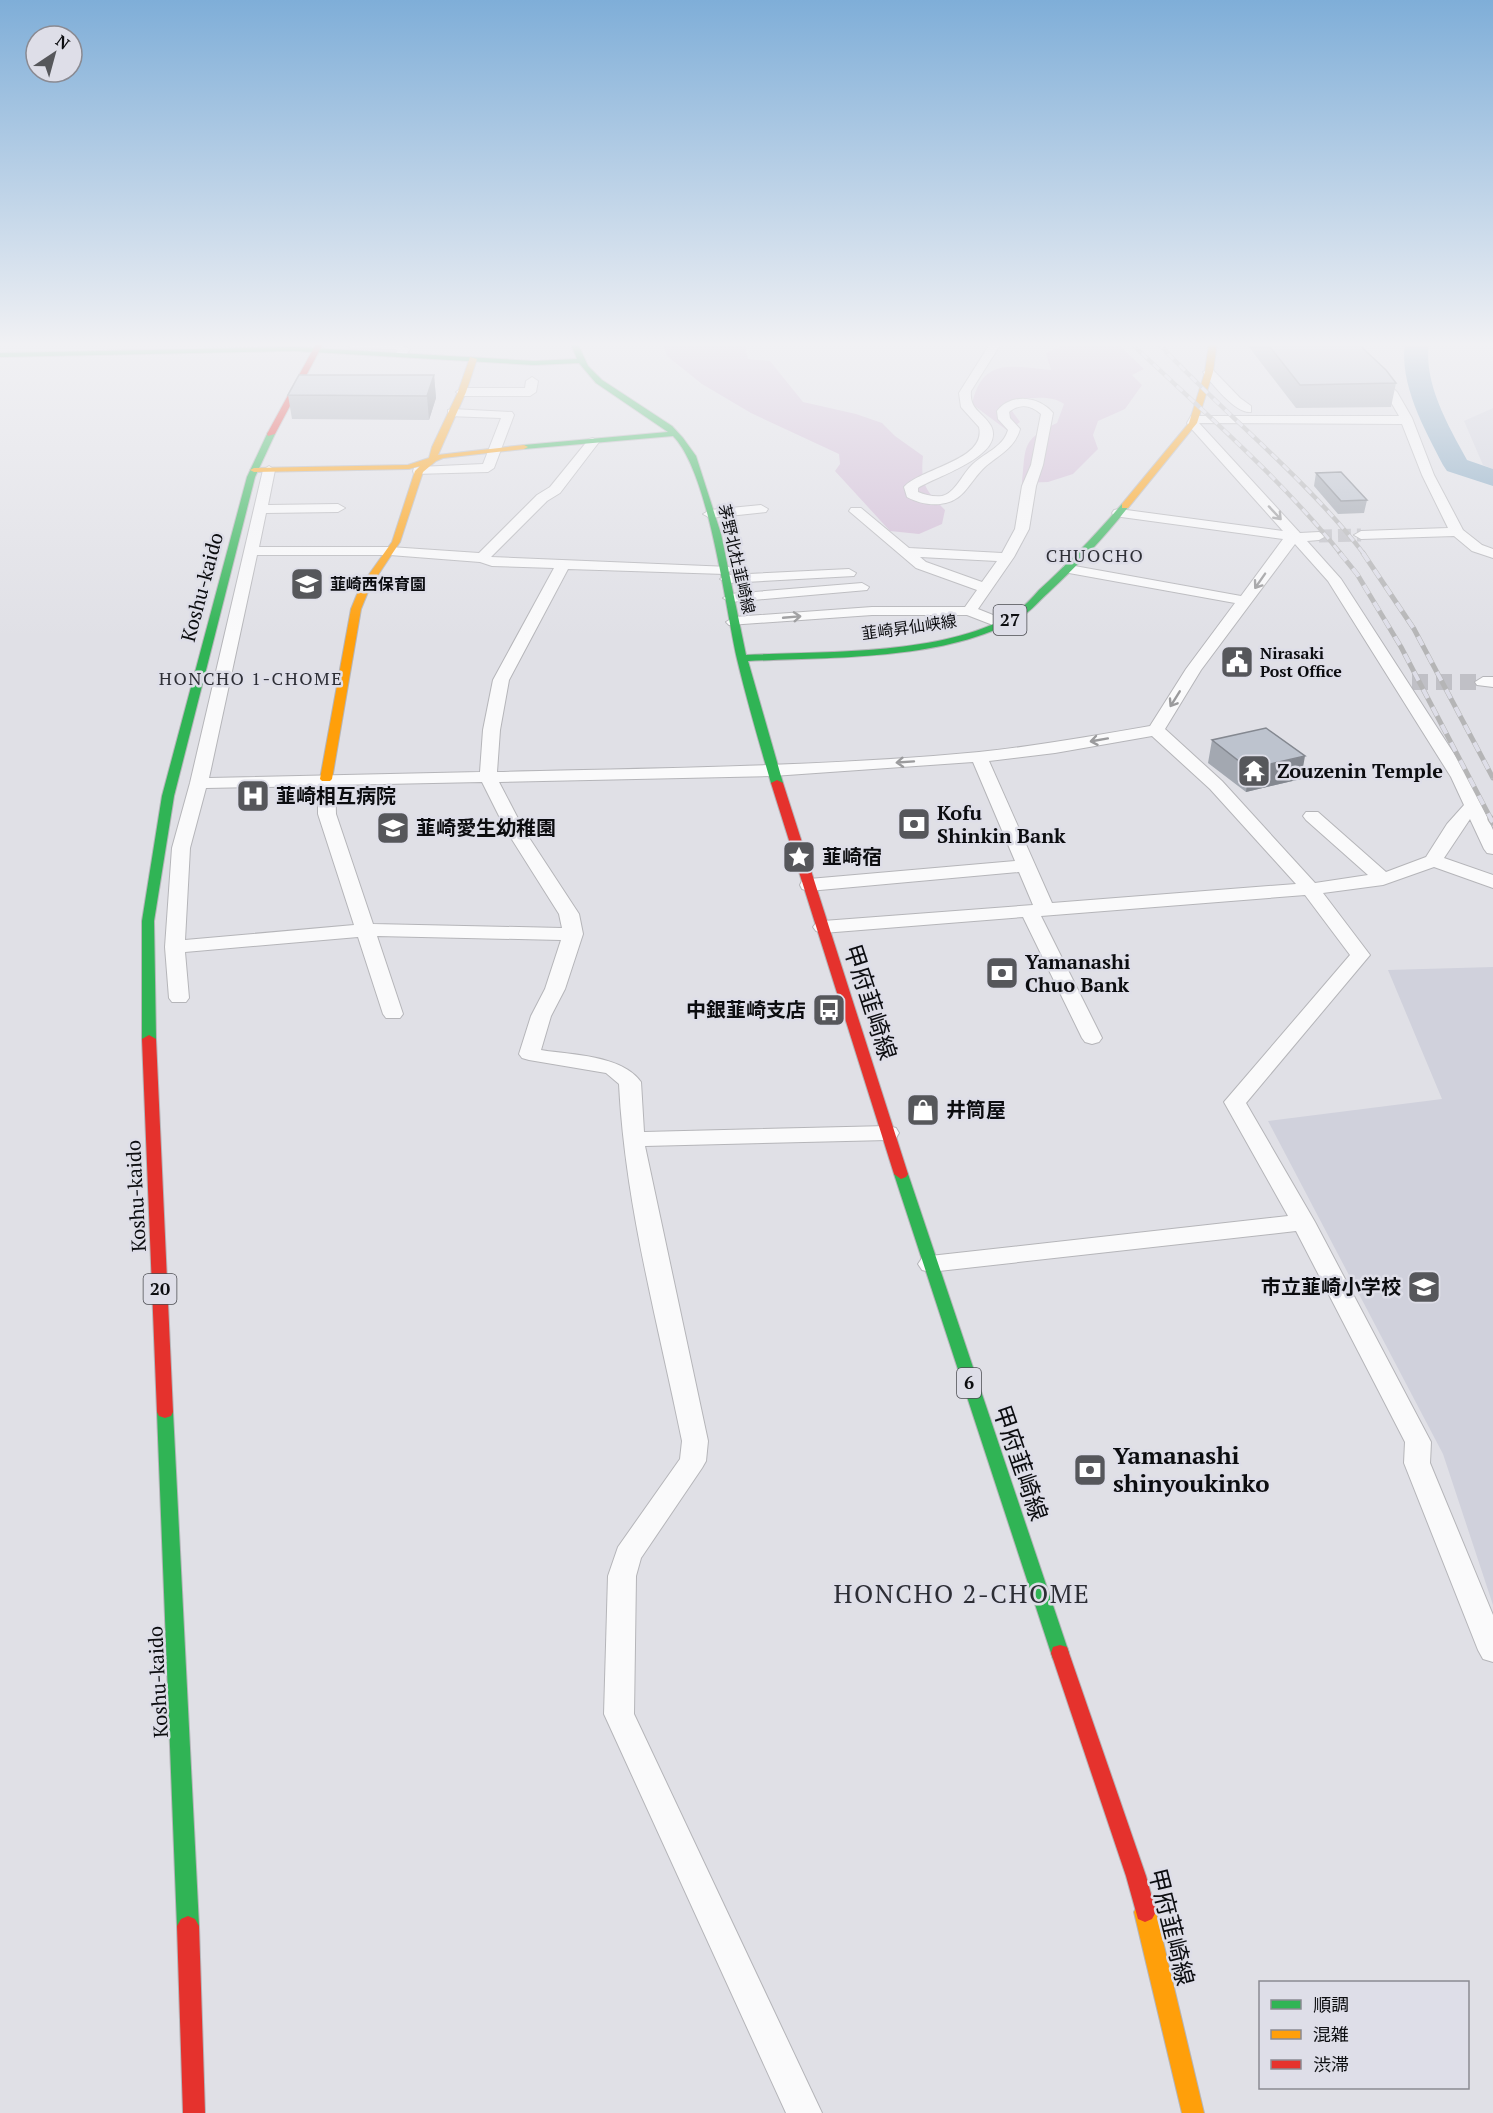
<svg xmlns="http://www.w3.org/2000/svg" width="1493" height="2113" font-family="'PT Serif','Noto Sans JP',serif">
<rect width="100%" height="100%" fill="#e0e0e6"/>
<!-- built -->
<path fill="#d0d1dc" d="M1493 408V469L1483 465 1464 421Z
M1493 967V1605L1443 1454 1268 1121 1442 1099 1388 970Z"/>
<!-- forest -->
<path fill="#d1bbd5" d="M662 342H744L748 359 770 361 803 402 856 414 882 423 895 436 923 456C920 484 926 491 945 510L942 524 919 534 890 531 835 471 840 464 839 454 751 413 702 384 667 356Z
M1070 342H1116L1144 369 1132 375 1142 385 1125 409 1098 421 1093 435 1098 449 1073 474 1048 482 1022 483C1026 446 1021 440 1057 423L1064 404C1052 395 1033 398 1019 399L1012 411 1020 422 1008 431 972 404C983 356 1012 367 1051 370L1046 353Z"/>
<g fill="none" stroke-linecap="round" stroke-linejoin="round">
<!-- river -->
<path fill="#83a6c0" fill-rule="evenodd" d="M1405 342H1429C1423 383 1448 425 1467 460L1493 469V486L1447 471 1443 465C1424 428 1399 384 1405 342Z"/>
<!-- street-tunnel-far1 -->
<path stroke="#c0c0c6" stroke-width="13" stroke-dasharray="13 6" stroke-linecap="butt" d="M1319 536 1361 535"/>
<!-- street-tunnel -->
<path stroke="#c0c0c6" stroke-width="16" stroke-dasharray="16 8" stroke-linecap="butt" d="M1412 682H1483"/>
<!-- street casing -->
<g stroke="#b5b5b9" stroke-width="2">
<path id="street" d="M340 342H394L410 349 405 357H397L395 355 398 350 394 349 352 348Z
M991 342H1002L971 391C969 410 983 412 991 426 1006 456 934 477 918 488V492C925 495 934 497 942 496 955 493 962 475 971 466 983 453 1003 448 1008 430L998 419 997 411C1011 393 1039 396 1053 413L1043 465 1036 486 1029 529 1014 557 978 609 1008 621 1011 624 1008 627H998L967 615H872L729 625 726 622 734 617 872 607H965L977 590 916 568 849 511 851 508H861L909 548 1002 553 1015 529 1022 486 1031 465 1041 414C1031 405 1020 403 1009 412L1010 418 1020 429C1015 448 999 455 986 466 977 474 972 483 964 492 950 508 925 507 907 497L904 487C921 468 987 460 979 427L961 407 959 393ZM920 557 997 561 982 582 926 562Z
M1332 342H1344L1397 392 1412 418 1434 475 1463 530 1482 545 1493 549V558L1472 551 1454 536 1361 539 1354 535 1361 531 1448 528 1422 475 1402 424 1199 423 1300 533 1319 532 1326 536 1319 540 1307 541 1341 579 1469 777 1493 830V854L1487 853 1484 849 1470 819 1444 858 1493 875V888L1434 867 1383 885 1323 893 1370 955 1246 1103 1315 1222 1431 1442 1430 1463 1493 1615V1662L1483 1659 1478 1650 1404 1463 1405 1442 1296 1231 930 1272 922 1270 918 1264 922 1258 930 1256 1288 1216 1224 1102 1350 955 1305 895 1041 916 1102 1038 1099 1042 1092 1044 1085 1042 1082 1038 1023 917 823 933 816 931 813 927 816 923 823 921 1033 905 1019 872 809 891 802 889 800 885 802 881 809 879 1015 861 973 762 773 776 499 782 524 830 579 914 583 934 565 989 551 1016 541 1050C571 1055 622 1055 641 1082L644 1132 888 1126 896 1128 899 1133 896 1138 888 1140 645 1146 708 1441 706 1461 702 1468 641 1558 636 1576 634 1714 822 2113H786L604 1714 608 1576 618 1547 680 1459 682 1441C658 1323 625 1205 619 1084L606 1073 529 1060 522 1058 519 1054 531 1016 545 989 561 940 377 936 403 1014 400 1018H386L383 1014 358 937 185 952 189 998 186 1002H172L169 998 165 947 172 848 190 783 263 470 269 466 275 470 268 505 338 504 345 508 338 512 266 513 259 547H390L479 553 537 495 550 487 589 439 593 438 599 442 560 493 547 501 491 557 730 567 732 570 725 574 568 569 509 680 500 730 497 772C658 768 819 767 979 752 1037 746 1093 736 1150 726L1186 669 1235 603 1069 573 1064 572 1062 569 1064 566 1069 565 1241 596 1283 539 1114 516 1112 513 1114 510 1119 509 1283 531 1189 426 1187 423 1191 416H1399L1388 397ZM1295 544 1328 581 1451 777 1464 805 1447 824 1426 857 1386 872 1318 812H1306L1303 816 1306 820 1368 875 1315 883 1222 781 1165 729 1201 670ZM257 555H390L480 562 492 566 554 568 493 680 483 730 480 772 209 778ZM1152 736 1210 789 1296 884 1052 903 989 761 1055 753ZM482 782 506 830 559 914 562 928 373 924 336 814 335 785ZM318 786V814L354 925 185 940 190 848 206 788Z
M1209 369 1213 370 1240 398 1251 406V412C1236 414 1212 384 1203 372Z
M532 377 538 381 536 392 530 396H462L456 392 462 388H525L526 381Z
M452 409 512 412 514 415 494 468 488 472 414 474 413 471 414 468 419 467 483 464 501 418 448 416V410Z
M761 505 768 509 766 512 710 518 703 514 710 510Z
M849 569 856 573 854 576 727 583 720 579 727 575Z
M862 583 869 587 867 590 730 602 723 598 730 594Z
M1483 677H1493V687L1477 685 1475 682Z"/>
</g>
<!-- fast casing -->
<g stroke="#b5b5b9" stroke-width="2">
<path id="fast" d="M570 342H577L588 366 602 380 672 426 683 438 696 456 721 534 746 655C825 651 948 656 1016 612 1025 606 1032 598 1039 590 1069 563 1096 534 1122 504L1129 506C1105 537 1077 566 1048 593 1039 601 1031 611 1021 617 947 661 831 657 748 661L783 783 777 786 771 783C759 742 747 701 737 659 725 606 709 472 673 436L524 449 520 447 524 445 668 432 596 383 579 363 534 365 295 351 0 357V353L295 347 534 361 577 359Z
M268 432 275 434 255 477 174 796 154 921 156 1039 149 1043 142 1039V921L162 796 247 477Z
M901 1169 908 1174 1069 1653 1067 1659 1060 1661 1053 1659 1051 1653 894 1174Z
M165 1406 171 1408 173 1412 199 1926 195 1933 188 1936 181 1933 177 1926 157 1412 159 1408Z"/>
</g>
<!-- slow casing -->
<g stroke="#b5b5b9" stroke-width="2">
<path id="slow" d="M1209 342H1217L1213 372 1197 423 1128 508H1122V504L1189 423 1205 372Z
M470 357 477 359 466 392 438 455 524 445 528 447 524 449 443 458 436 461 423 472 400 542 370 587 361 609 332 779 330 781H322L320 779 351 609 360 587 392 542 415 471 420 466 409 469 254 472 250 470 254 468 408 465 429 458 432 447 458 392Z
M1145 1902 1152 1905 1156 1912 1204 2113H1182L1134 1912 1138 1905Z"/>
</g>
<!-- jam casing -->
<g stroke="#b5b5b9" stroke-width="2">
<path id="jam" d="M317 342H324L275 434 268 436 267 434Z
M777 780 783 783 908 1174 906 1177 901 1179 894 1174 771 783Z
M149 1035 156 1039 173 1412 171 1416 165 1418 159 1416 157 1412 142 1039Z
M1060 1645 1067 1647 1069 1653 1146 1876 1156 1912 1152 1919 1145 1922 1138 1919 1126 1876 1051 1653 1053 1647Z
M188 1916 195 1919 199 1926 205 2113H183L177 1926 181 1919Z"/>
</g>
<!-- street -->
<use href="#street" fill="#fafafb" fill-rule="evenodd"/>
<!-- fast -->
<use href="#fast" fill="#30b455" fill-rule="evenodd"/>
<!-- slow -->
<use href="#slow" fill="#ff9f0a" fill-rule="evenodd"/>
<!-- jam -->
<use href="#jam" fill="#e5322d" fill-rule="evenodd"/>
<!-- rail-far2 casing -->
<g stroke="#b5b5b6" stroke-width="4.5">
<path id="rail-far2" d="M1130 342C1202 411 1279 476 1341 554
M1157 342C1224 414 1304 476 1364 554"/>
</g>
<!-- rail-far1 casing -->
<g stroke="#b5b5b6" stroke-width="5">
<path id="rail-far1" d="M1340 553 1357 574 1401 647 1492 821
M1363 553 1414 629 1493 778"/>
</g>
<!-- rail casing -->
<g stroke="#b5b5b6" stroke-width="7">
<path id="rail" d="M1491 819 1493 822"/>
</g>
<!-- rail-far2 -->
<use href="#rail-far2" stroke="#dedee8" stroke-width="3" stroke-dasharray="8" stroke-linecap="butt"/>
<!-- rail-far1 -->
<use href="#rail-far1" stroke="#dedee8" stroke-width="4" stroke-dasharray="10" stroke-linecap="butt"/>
<!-- rail -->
<use href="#rail" stroke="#dedee8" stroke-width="4.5" stroke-dasharray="13" stroke-linecap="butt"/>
</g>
<!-- wall -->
<path fill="#a3a8b1" d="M1245 342H1356L1396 383 1391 407 1296 408Z
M434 375 436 398 429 420 292 419 288 395Z
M1316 473 1367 500 1364 513 1338 514 1314 486Z
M1212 740 1301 779 1246 792 1208 763Z"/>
<!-- shaded-wall -->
<path fill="#848890" d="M434 375 436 398 429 420 427 396Z
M1305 756 1301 779 1246 792 1249 769Z"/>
<!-- building -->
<path fill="#bdc3ce" stroke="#848890" stroke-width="1.5" d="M1266 342H1356L1386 370 1396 383 1300 385Z
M299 375H434L427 396 288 395Z
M1341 472 1367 500 1341 501 1316 473Z
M1266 728 1305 756 1249 769 1212 740Z"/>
<!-- one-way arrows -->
<defs><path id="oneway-shaft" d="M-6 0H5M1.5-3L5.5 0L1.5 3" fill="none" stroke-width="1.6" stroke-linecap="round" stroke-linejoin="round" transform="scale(1.5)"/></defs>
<g stroke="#9b9b9d">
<use href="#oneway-shaft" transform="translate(1275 513) rotate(47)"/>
<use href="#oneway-shaft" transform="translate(1260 581) rotate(125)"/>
<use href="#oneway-shaft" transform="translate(792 617) rotate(-5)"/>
<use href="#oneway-shaft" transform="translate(1175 699) rotate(122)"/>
<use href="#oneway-shaft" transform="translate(1099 740) rotate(170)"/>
<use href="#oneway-shaft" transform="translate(905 762) rotate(176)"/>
</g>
<!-- sky -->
<linearGradient id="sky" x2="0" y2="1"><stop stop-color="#7faed8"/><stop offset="0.54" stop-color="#f1f1f4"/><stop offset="1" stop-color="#f1f1f4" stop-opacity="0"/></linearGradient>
<rect width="1493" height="638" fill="url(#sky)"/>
<!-- icons -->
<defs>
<g id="school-square" transform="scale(1.725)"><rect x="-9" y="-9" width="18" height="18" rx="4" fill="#56575b" stroke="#dedee8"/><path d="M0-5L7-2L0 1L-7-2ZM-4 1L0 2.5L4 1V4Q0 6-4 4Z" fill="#fff"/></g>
<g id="civic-square" transform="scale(1.725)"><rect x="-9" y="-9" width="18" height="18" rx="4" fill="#56575b" stroke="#dedee8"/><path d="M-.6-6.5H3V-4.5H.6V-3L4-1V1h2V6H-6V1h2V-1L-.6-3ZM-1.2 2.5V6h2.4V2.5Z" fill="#fff"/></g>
<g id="temple-square" transform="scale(1.725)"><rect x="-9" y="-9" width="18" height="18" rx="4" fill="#56575b" stroke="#dedee8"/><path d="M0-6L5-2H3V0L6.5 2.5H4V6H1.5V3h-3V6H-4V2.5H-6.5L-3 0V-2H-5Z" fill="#fff"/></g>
<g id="hospital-square" transform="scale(1.725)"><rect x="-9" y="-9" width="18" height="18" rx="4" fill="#56575b" stroke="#dedee8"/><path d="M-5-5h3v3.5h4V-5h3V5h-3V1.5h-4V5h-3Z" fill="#fff"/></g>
<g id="bank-square" transform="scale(1.725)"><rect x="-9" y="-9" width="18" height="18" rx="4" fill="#56575b" stroke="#dedee8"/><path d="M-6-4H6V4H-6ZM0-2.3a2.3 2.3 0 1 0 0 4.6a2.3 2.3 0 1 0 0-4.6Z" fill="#fff"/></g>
<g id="sight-square" transform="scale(1.725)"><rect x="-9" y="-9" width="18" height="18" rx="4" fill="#56575b" stroke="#dedee8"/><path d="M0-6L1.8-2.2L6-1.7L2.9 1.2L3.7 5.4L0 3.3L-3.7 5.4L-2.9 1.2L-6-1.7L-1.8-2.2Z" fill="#fff"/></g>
<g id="bus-square" transform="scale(1.725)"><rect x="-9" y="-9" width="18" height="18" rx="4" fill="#56575b" stroke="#dedee8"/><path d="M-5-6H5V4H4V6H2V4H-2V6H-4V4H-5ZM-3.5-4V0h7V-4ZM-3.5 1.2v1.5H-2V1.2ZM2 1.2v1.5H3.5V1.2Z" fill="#fff"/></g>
<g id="shop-square" transform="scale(1.725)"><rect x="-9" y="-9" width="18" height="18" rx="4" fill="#56575b" stroke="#dedee8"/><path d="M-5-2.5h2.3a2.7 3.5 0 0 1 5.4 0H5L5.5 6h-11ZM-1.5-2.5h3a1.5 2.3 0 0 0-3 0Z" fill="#fff"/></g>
</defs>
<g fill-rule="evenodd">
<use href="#school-square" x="307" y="584"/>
<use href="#civic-square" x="1237" y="662"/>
<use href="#temple-square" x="1254" y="771"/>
<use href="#hospital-square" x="253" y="796"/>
<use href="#bank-square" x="914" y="824"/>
<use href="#school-square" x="393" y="828"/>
<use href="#sight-square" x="799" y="857"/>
<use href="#bank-square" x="1002" y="973"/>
<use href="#bus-square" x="829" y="1010"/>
<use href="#shop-square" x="923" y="1110"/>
<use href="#school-square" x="1424" y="1287"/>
<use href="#bank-square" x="1090" y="1470"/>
</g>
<g text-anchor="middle" stroke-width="5" stroke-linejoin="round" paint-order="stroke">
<!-- far-street labels -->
<g font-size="16" fill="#0c0d10" stroke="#dedee8">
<text transform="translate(737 559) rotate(77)" y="6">茅野北杜韮崎線</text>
<text transform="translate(909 627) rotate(-8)" y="6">韮崎昇仙峡線</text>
</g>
<!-- far-poi labels -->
<g font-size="16" font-weight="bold" fill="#0c0d10" stroke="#dedee8" text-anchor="start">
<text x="330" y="590">韮崎西保育園</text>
<text x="1260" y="659">Nirasaki<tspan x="1260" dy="18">Post Office</tspan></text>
</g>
<!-- far-quarter labels -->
<g font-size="18" letter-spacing="1.5" fill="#2d2e35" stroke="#dedee8">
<text x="1095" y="562">CHUOCHO</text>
</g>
<!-- shield labels -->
<g fill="#dedee8" stroke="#4b4c51" stroke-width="1.5">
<rect x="993.5" y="605" width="33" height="30" rx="4.5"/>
<rect x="143.5" y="1274" width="33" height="30" rx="4.5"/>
<rect x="957" y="1368" width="24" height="30" rx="4.5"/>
</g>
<g font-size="18" font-weight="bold" fill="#0c0d10">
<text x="1010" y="626">27</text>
<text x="160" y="1295">20</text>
<text x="969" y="1389">6</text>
</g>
<!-- far-neighbourhood labels -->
<g font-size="18" letter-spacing="1.5" fill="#2d2e35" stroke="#dedee8">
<text x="251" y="685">HONCHO 1-CHOME</text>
</g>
<!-- street labels -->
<g font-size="20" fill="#0c0d10" stroke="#dedee8">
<text transform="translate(202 587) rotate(-75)" y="7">Koshu-kaido</text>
<text transform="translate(136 1196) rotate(-93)" y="7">Koshu-kaido</text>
<text transform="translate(158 1682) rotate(-93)" y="7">Koshu-kaido</text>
</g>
<!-- poi labels -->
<g font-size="20" font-weight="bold" fill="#0c0d10" stroke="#dedee8" text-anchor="start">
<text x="1277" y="778">Zouzenin Temple</text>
<text x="276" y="803">韮崎相互病院</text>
<text x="937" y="820">Kofu<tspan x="937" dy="23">Shinkin Bank</tspan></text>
<text x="416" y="835">韮崎愛生幼稚園</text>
<text x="822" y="864">韮崎宿</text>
<text x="1025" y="969">Yamanashi<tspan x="1025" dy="23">Chuo Bank</tspan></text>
<text x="806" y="1017" text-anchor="end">中銀韮崎支店</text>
<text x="946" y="1117">井筒屋</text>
<text x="1401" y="1294" text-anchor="end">市立韮崎小学校</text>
</g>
<!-- near-street labels -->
<g font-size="24" fill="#0c0d10" stroke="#dedee8">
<text transform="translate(870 1002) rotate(72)" y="8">甲府韮崎線</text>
<text transform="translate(1020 1463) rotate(71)" y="8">甲府韮崎線</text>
<text transform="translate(1171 1927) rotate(76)" y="8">甲府韮崎線</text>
</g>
<!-- near-poi labels -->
<g font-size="24" font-weight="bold" fill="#0c0d10" stroke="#dedee8" text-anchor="start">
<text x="1113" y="1464">Yamanashi<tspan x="1113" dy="28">shinyoukinko</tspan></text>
</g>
<!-- near-neighbourhood labels -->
<g font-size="26" letter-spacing="1.5" fill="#2d2e35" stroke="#dedee8">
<text x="962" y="1603">HONCHO 2-CHOME</text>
</g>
</g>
<!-- legend -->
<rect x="1259" y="1981" width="210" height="108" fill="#dedee8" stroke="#8a8a92" stroke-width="1.5"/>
<rect x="1271" y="2000" width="30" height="9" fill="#30b455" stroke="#8a8a92" stroke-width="1.5"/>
<text x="1313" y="2011" font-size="18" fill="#0c0d10">順調</text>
<rect x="1271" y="2030" width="30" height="9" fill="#ff9f0a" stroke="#8a8a92" stroke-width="1.5"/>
<text x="1313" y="2041" font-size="18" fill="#0c0d10">混雑</text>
<rect x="1271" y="2060" width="30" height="9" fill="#e5322d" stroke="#8a8a92" stroke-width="1.5"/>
<text x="1313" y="2071" font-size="18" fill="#0c0d10">渋滞</text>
<!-- north arrow -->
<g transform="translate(54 54) rotate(36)"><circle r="28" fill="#dedee8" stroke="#8a8a92" stroke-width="1.5"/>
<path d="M0-4.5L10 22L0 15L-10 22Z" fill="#56575b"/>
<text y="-9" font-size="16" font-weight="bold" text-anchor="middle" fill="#0c0d10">N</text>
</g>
</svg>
